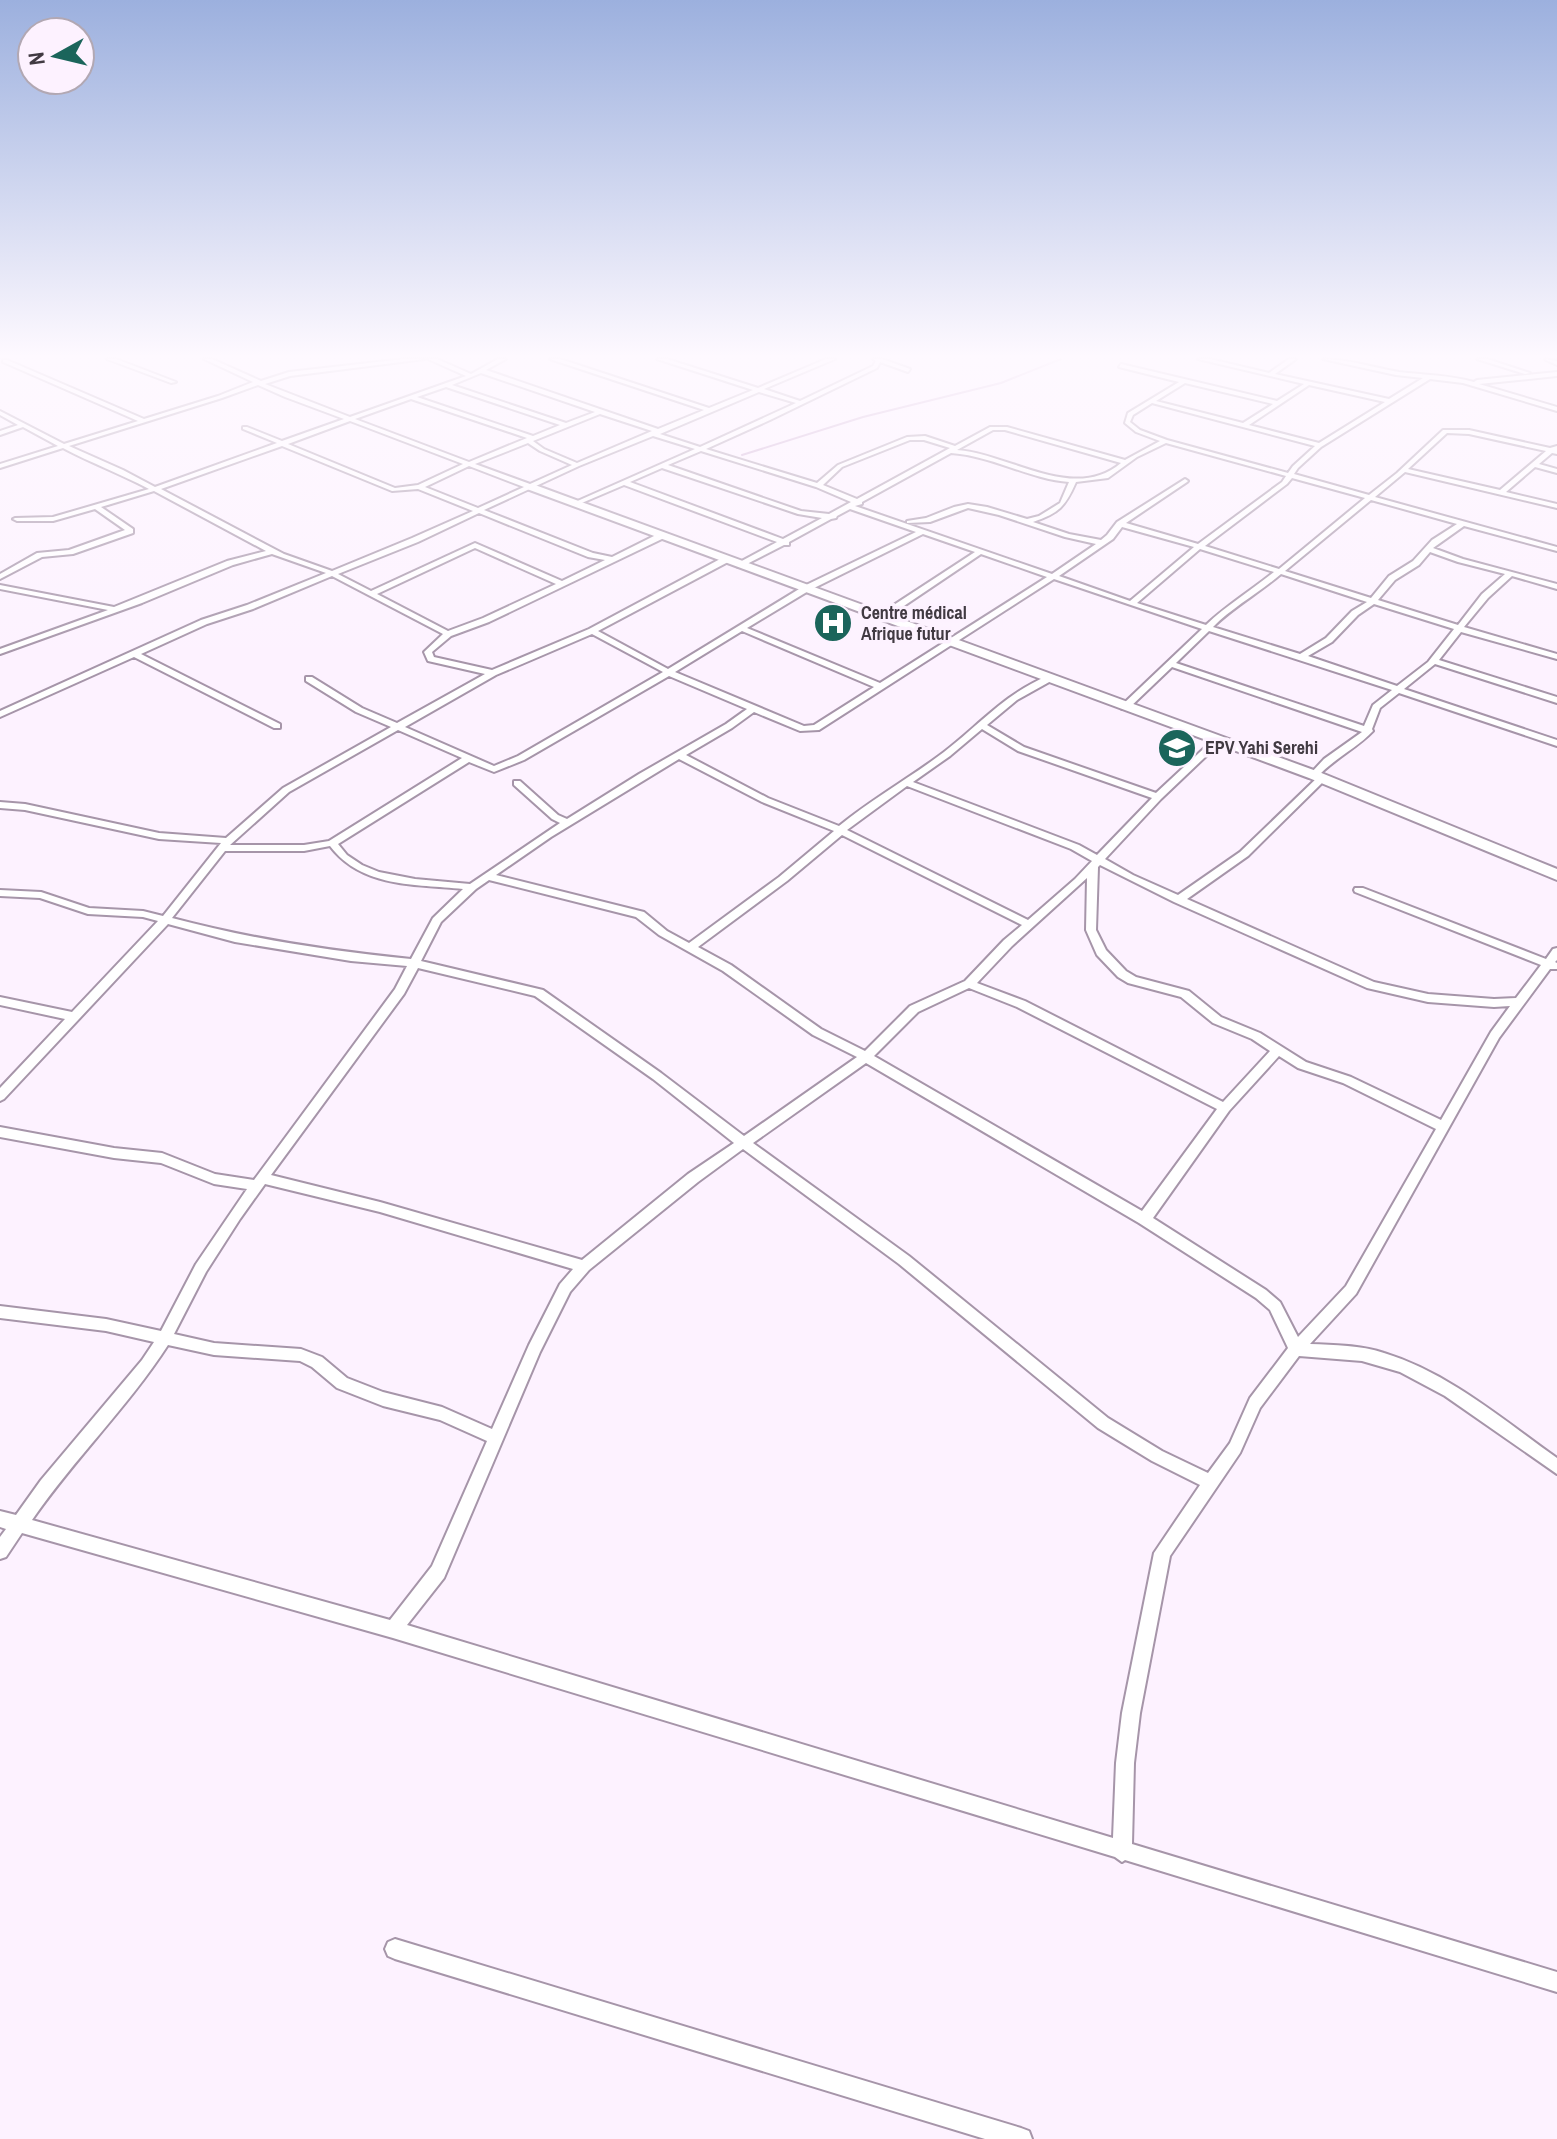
<svg xmlns="http://www.w3.org/2000/svg" width="1557" height="2139" font-family="'Archivo Narrow',sans-serif">
<rect width="100%" height="100%" fill="#fdf2ff"/>
<g fill="none" stroke-linecap="round" stroke-linejoin="round">
<!-- stream -->
<path stroke="#cbaad0" stroke-width="2" d="M742 455 863 417 1001 383 1061 359"/>
<!-- street casing -->
<g stroke="#a695a9" stroke-width="4">
<path id="street" d="M107 359H116L176 382 171 383Z
M204 359H212L261 381 289 372 404 359H425L290 376 265 384 350 417 466 376 428 359H437L471 374 498 359H506L486 370 658 429 704 410 550 359H560L709 408 753 390 657 359H667L758 388 826 359H835L764 389 800 401 873 366 876 361 873 359H882L910 369 908 372 880 362 877 368 770 420 706 449 817 483 838 465 907 437 925 436 955 446 990 427H1007L1125 460 1160 441 1136 432 1125 423 1128 413 1179 382 1119 367 1121 364 1277 401 1304 384 1198 359H1210L1269 373 1289 359H1296L1275 374 1389 399 1423 378 1396 375 1323 359C1349 359 1374 368 1399 372 1424 375 1450 375 1474 382L1477 380 1557 372V376L1479 384 1557 407V411L1463 383 1430 379 1321 447 1298 468 1294 474 1369 495 1397 473 1443 430H1469L1550 448 1557 446V454L1552 453 1539 464 1557 469V473L1535 467 1506 492 1557 504V508L1405 472 1375 497 1557 547V551L1464 526 1433 548 1463 559 1557 584V589L1512 576 1488 598 1464 627 1557 654V659L1461 632 1439 660 1557 697V703L1435 664 1404 689 1557 740V746L1399 693 1380 708 1372 729 1373 731C1357 748 1335 758 1317 777H1311V773L1324 759 1362 732 1172 667 1128 709H1122V705L1202 629 1054 579 819 730 800 731 754 712 732 728 686 755 768 798 839 826C873 798 910 778 944 752 978 726 1007 692 1048 676L1051 677V681L1017 700 987 725 1024 747 1156 793 1214 739 1217 738 1222 741 1161 799 1105 859 1133 875 1178 895 1240 852 1319 776 1322 775 1327 778 1325 780 1248 856 1187 899 1374 982 1428 994 1494 999 1516 998 1541 965 1355 892 1354 890 1355 888H1363L1546 959 1553 949 1557 948V960L1555 962 1557 963V969H1550L1499 1038 1356 1294 1310 1344C1335 1345 1360 1345 1384 1353 1449 1373 1502 1419 1557 1458V1474L1445 1396 1400 1372 1362 1361 1299 1356 1260 1408 1240 1453 1170 1556 1140 1713 1134 1763 1132 1844 1557 1972V1992L1125 1860 1122 1862 1115 1857 393 1638 22 1533 6 1557 0 1559V1537L6 1529 0 1527V1511L16 1515 41 1480 142 1360 154 1342 106 1331 0 1318V1306L106 1319 161 1331 196 1264 247 1189 214 1184 161 1163 114 1158 0 1137V1127L114 1148 162 1153 215 1174 254 1180 395 989 407 966 351 961 235 942 168 924 4 1099 0 1101V1088L65 1019 0 1005V997L72 1012 158 921 143 917 88 914 40 898 0 896V890L41 892 89 908 143 911 163 916 221 843 159 839 25 810 0 808V802L25 804 159 833 226 838 283 788 391 727 356 712 306 681V677H312L362 708 397 723 485 674 428 661 424 652 443 634 332 576 253 609 207 624 141 654 280 724V728H274L134 657 0 717V711L201 620 247 605 326 573 272 554 233 565 142 603 0 654V649L108 610 0 589V585L114 607 227 561 266 551 154 491 101 507 133 529V533L73 554 42 557 0 579V574L37 553 69 550 125 530 95 509 53 521H17L13 519 15 518 53 517 149 489C121 474 91 463 63 448L0 468V464L58 446 23 427 0 435V431L18 425 0 415V411L64 444 138 421 3 362V360H7L144 419 218 396 253 382ZM481 373 595 412 566 423 452 385ZM1185 383 1273 404 1243 423 1156 401ZM258 385 285 397 344 419 282 441 247 427H243V429L277 443 155 487 123 470 69 446 222 398ZM1309 385 1385 402 1319 443 1249 425ZM446 387 560 425 533 436 417 397ZM759 392 796 403 700 447 660 434ZM411 399 527 438 469 462 355 419ZM1152 403 1315 446 1293 466 1288 473 1167 440 1140 430 1130 422 1133 415ZM600 414 652 431 577 463 544 449 533 441ZM350 421 463 464 418 485 395 488 288 444ZM993 430H1005L1121 463C1074 503 1010 454 957 450ZM1447 433 1469 434 1546 451 1500 490 1408 469ZM653 436 695 449 573 503V505H577L624 485 777 542 738 563V567H741L784 545H789V542L831 519 836 518 837 516 850 509 916 532 804 586 668 669 598 631 728 562V558H722L589 629 492 670 434 657 432 652 451 636 489 622 664 538V534H658L612 557 593 553 484 510 579 466ZM910 440H924L950 448 857 499 823 485 842 467ZM528 443 540 451 572 465 530 484 475 464ZM1166 443 1286 476 1282 482 1198 544 1126 523 1187 482 1188 481 1185 479 1117 522 1107 535 1101 540 1069 534 1033 522C1059 513 1065 507 1076 482L1108 478 1137 457ZM282 446 392 491 418 489 473 511 412 538 332 571 284 554 161 489ZM701 451 816 487 851 502 829 514 801 511 668 465ZM951 453C993 456 1029 479 1069 482L1060 503 1039 516 1027 519 987 507 968 504 954 507 926 518 907 521V523L930 522 968 508 999 515 1065 537 1096 544 1052 574 855 506 862 504V502ZM469 466 524 487 478 508 425 487ZM662 468 798 514 822 518 783 539 630 482ZM1292 478 1365 498 1279 569 1205 546 1287 484ZM1371 500 1457 524 1432 540 1413 561 1389 576 1371 598 1285 571ZM479 513 588 557 605 560 562 581 475 543 371 591 338 574 418 542ZM1122 527 1194 547 1130 601 1059 576 1113 539ZM923 534 975 552 880 614V618H886L981 554 1047 577 880 683 747 628 810 590ZM475 548 556 584 483 618 448 631 377 594ZM1200 549 1274 572C1252 590 1227 605 1206 625L1137 603ZM1430 552 1458 562 1505 574 1482 594 1458 625 1378 600 1395 580 1419 565ZM1281 574 1367 602 1352 611 1326 638 1300 654 1213 627C1233 607 1259 593 1281 574ZM1374 604 1454 629 1428 662 1397 686 1308 656 1332 642 1358 615ZM742 631 874 687 814 725 804 726 675 672ZM1209 631 1392 690 1373 705 1364 726 1176 663ZM592 634 663 672 518 756 494 766 405 727 496 675ZM669 676 747 709 726 724 639 774 567 819 558 815 520 781H514V785L552 819 560 823 470 884 415 879 379 872 362 865 347 855 338 844 469 762 494 772 524 760ZM982 729 1018 751 1152 798 1097 855 1079 845 913 782 950 756ZM398 730 462 758 329 841 304 845H230L289 792ZM679 759 762 802 834 831 779 877 689 943 667 931 644 912 496 875 551 837ZM907 786 1071 849 1092 861 1075 879 1028 920 847 830ZM842 835 1022 925 1004 940 965 981 910 1006 865 1051 821 1029 731 965 698 947 787 881ZM330 846C362 888 415 884 463 889L433 918 411 959C330 951 251 939 172 918L225 851H304ZM1100 865 1174 902 1367 988 1428 1002 1494 1007 1510 1006 1491 1032 1441 1120 1351 1077 1306 1062 1260 1033 1221 1017 1189 991 1136 977 1126 971 1106 950 1096 930 1098 867ZM1087 878 1086 930 1097 955 1118 977 1128 983 1181 997 1213 1023 1252 1039 1270 1051 1223 1102 1025 1001 977 983 1012 946ZM489 880 636 917 659 935 723 971 813 1035 857 1057 744 1136 661 1073 543 990 421 961 441 922 476 889ZM418 968 535 996 653 1079 734 1143 688 1174 582 1260 380 1202 271 1175 404 994ZM969 988 1017 1007 1217 1109 1142 1211 874 1056 918 1012ZM1279 1056 1298 1068 1343 1083 1436 1129 1346 1286 1298 1337 1280 1302 1266 1290 1153 1218 1229 1111ZM866 1063 1139 1223 1256 1298 1270 1310 1288 1348 1250 1398 1230 1443 1208 1473 1162 1451 1108 1418 909 1256 753 1143ZM743 1149 899 1264 1098 1428 1152 1461 1200 1485 1154 1553 1122 1713 1116 1763 1113 1838 407 1625 444 1578 540 1352 570 1292 589 1270 698 1182ZM265 1184 380 1212 573 1269 560 1284 529 1345 492 1429 442 1407 383 1392 347 1378 322 1357 301 1349 214 1343 174 1334 206 1272 240 1219ZM168 1345 214 1355 300 1361 312 1367 337 1388 383 1406 440 1420 487 1441 432 1566 390 1620 32 1520C74 1459 128 1407 168 1345Z
M1477 359H1487L1530 373 1525 374Z
M1545 359 1557 361V365L1546 360Z
M395 1939 1021 2128 1029 2131 1032 2139H985L395 1959 388 1956 385 1949 388 1942Z"/>
</g>
<!-- secondary casing -->
<g stroke="#a695a9" stroke-width="4">
<path id="secondary" d="M527 485H535L1319 772 1557 869V880L1309 778 527 489Z"/>
</g>
<!-- street -->
<use href="#street" fill="#fff" fill-rule="evenodd"/>
<!-- secondary -->
<use href="#secondary" fill="#fff" fill-rule="evenodd"/>
</g>
<!-- sky -->
<linearGradient id="sky" x2="0" y2="1"><stop stop-color="#9cb0de"/><stop offset="0.54" stop-color="#fef9ff"/><stop offset="1" stop-color="#fef9ff" stop-opacity="0"/></linearGradient>
<rect width="1557" height="659" fill="url(#sky)"/>
<!-- icons -->
<defs>
<g id="hospital-disc" transform="scale(2)"><circle r="9.5" fill="#1b655b" stroke="#fdf2ff"/><path d="M-5-5h3v3.5h4V-5h3V5h-3V1.5h-4V5h-3Z" fill="#fff"/></g>
<g id="school-disc" transform="scale(2)"><circle r="9.5" fill="#1b655b" stroke="#fdf2ff"/><path d="M0-5L7-2L0 1L-7-2ZM-4 1L0 2.5L4 1V4Q0 6-4 4Z" fill="#fff"/></g>
</defs>
<g fill-rule="evenodd">
<use href="#hospital-disc" x="833" y="623"/>
<use href="#school-disc" x="1177" y="748"/>
</g>
<g text-anchor="middle" stroke-width="7" stroke-linejoin="round" paint-order="stroke">
<!-- far-poi labels -->
<g font-size="18" font-weight="bold" fill="#413a42" stroke="#fdf2ff" text-anchor="start">
<text x="861" y="619">Centre médical<tspan x="861" dy="21">Afrique futur</tspan></text>
<text x="1205" y="754">EPV Yahi Serehi</text>
</g>
</g>
<!-- north arrow -->
<g transform="translate(56 56) rotate(262)"><circle r="38" fill="#fdf2ff" stroke="#b2a8b3" stroke-width="2"/>
<path d="M0-6L14 30L0 20L-14 30Z" fill="#1b655b"/>
<text y="-12" font-size="22" font-weight="bold" text-anchor="middle" fill="#413a42">N</text>
</g>
</svg>
